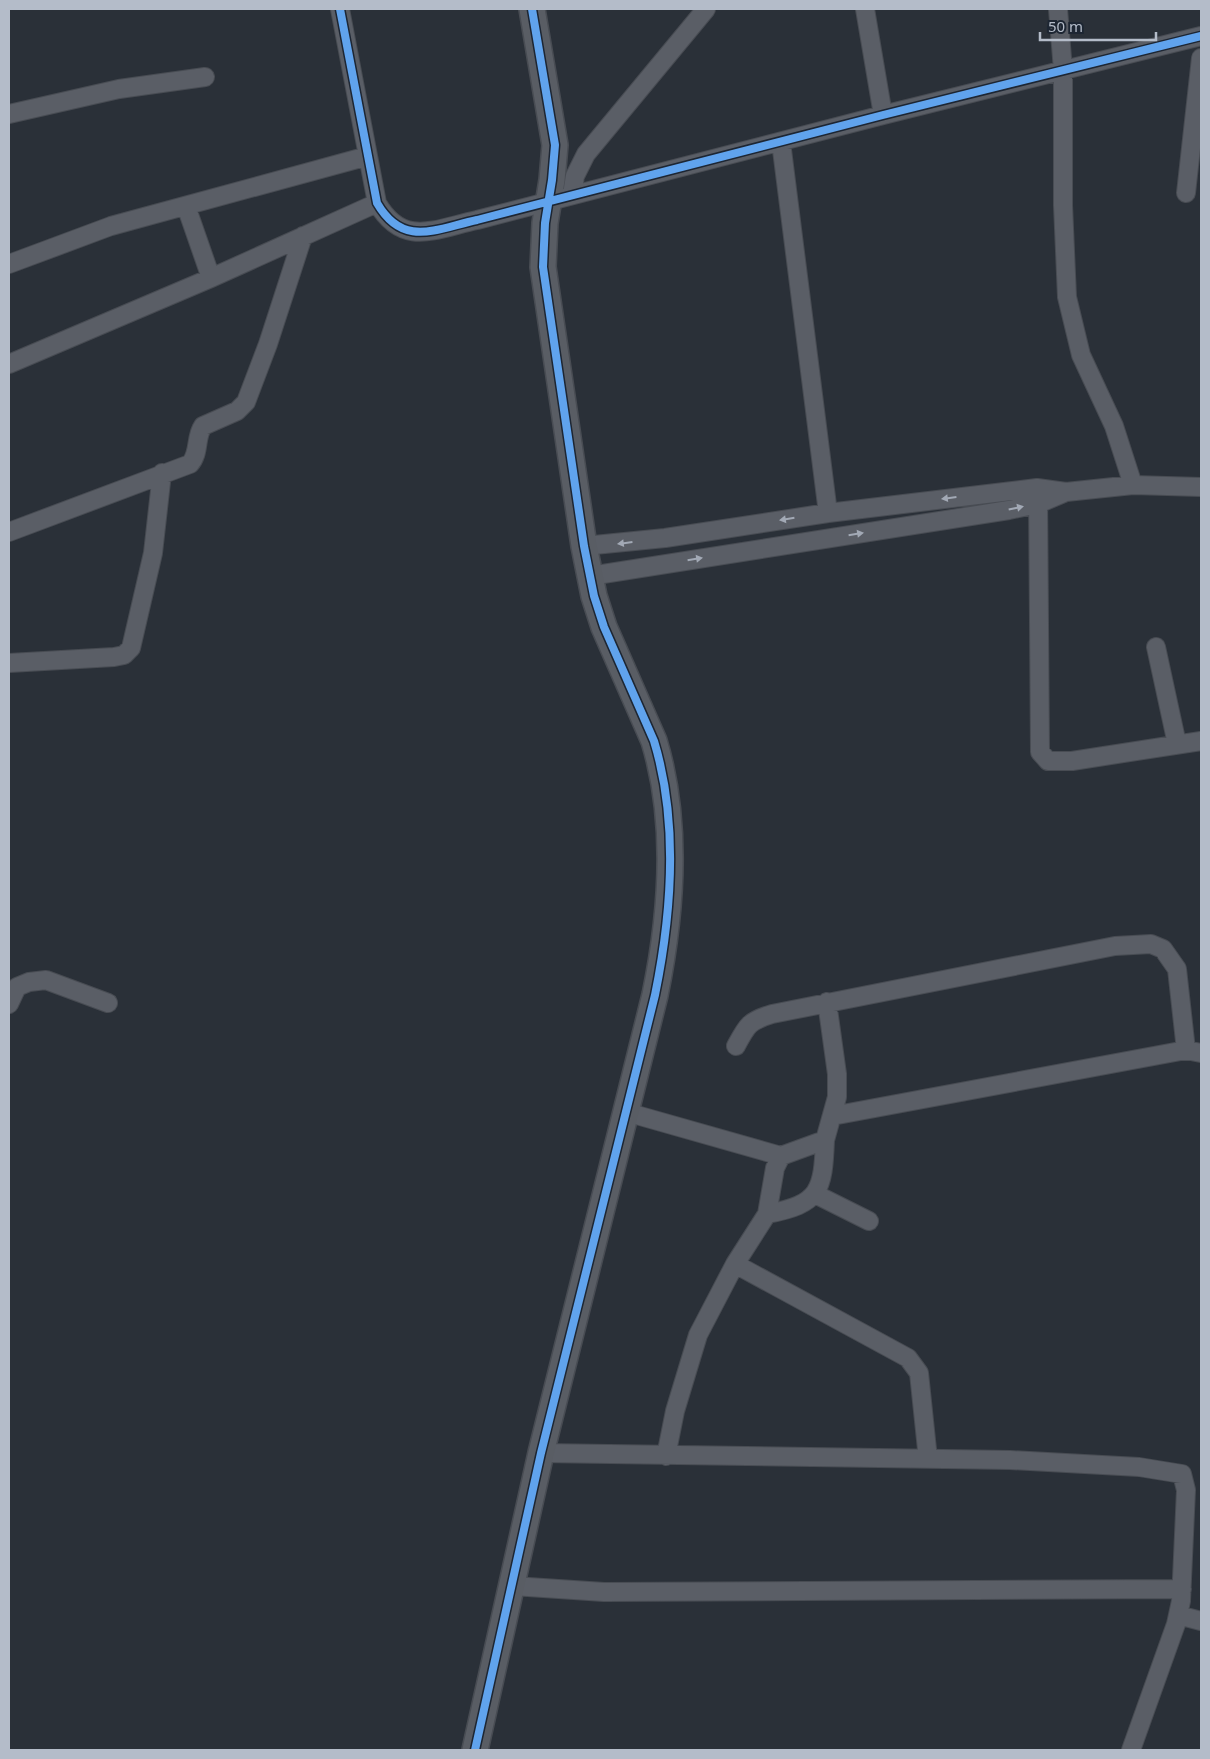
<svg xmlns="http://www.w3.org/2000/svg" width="1210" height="1759" font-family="'Noto Sans',sans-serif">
<rect width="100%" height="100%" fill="#2a3038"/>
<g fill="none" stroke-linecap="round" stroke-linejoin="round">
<!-- street casing -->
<g stroke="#484c53" stroke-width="20">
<path id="street" d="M340 9 377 203C403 248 435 229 477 220L883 115 1201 36
M865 9 883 115
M1058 9 1063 70V205L1067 297 1081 355 1114 426 1133 485
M9 114 119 89 205 77
M781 142 828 513
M1186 193 1201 58
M572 195 575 176 586 154 706 9
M186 206 211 278
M9 264 111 226 368 156
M9 364 211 278 377 203
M1038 492 1040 752 1048 761H1072L1201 741
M9 532 190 464C200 453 195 437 203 426L237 411 246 402 268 344 303 236
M584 546 665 538 828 513 1037 488 1066 492 1133 485 1201 487
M590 576 1009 510 1038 504 1066 492
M1156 647 1177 744
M9 663 114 657 124 655 131 648 153 553 162 473
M9 1004 17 987 29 982 46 980 108 1003
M736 1046C747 1025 749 1021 772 1014L1115 946 1151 944 1163 949 1177 969 1186 1050
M626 1112 781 1156 825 1140 837 1097V1074L827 1002
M832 1116 1186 1050 1201 1053
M815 1194 869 1221
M767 1214C820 1204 823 1191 825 1140
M735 1264 908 1358 919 1373 928 1459
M541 1453 1010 1460 1139 1467 1182 1474 1186 1490 1181 1601 1176 1624 1131 1750
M666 1456 675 1411 698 1335 735 1264 767 1214 775 1168 781 1156
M513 1586 604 1592 1182 1589
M1178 1615 1201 1621"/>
</g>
<!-- secondary casing -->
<g stroke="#484c53" stroke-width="28">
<path id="secondary" d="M475 1750 541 1453 655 995C672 912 679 823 654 741L604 627 594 596 584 546 543 267 545 223 552 180 555 145 532 9"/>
</g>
<!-- street -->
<use href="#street" stroke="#5a5e66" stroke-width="18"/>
<!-- secondary -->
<use href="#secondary" stroke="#595d64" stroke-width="25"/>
<!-- cycleway casing -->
<g stroke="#1d2633" stroke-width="11">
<path id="cycleway" d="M340 9 377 203C403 248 435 229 477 220L883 115 1201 36
M475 1750 541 1453 655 995C672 912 679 823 654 741L604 627 594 596 584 546 543 267 545 223 552 180 555 145 532 9"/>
</g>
<!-- cycleway -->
<use href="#cycleway" stroke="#60a3ed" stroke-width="8"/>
</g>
<!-- one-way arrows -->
<defs><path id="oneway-solid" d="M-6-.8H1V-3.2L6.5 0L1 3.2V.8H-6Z" transform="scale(1.25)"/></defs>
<g fill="#a2a9b5">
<use href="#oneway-solid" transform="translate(949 498) rotate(173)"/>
<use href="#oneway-solid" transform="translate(1016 508) rotate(-12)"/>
<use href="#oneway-solid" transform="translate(787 519) rotate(171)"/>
<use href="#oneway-solid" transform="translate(856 534) rotate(-9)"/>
<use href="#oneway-solid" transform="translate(625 543) rotate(173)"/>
<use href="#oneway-solid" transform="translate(695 559) rotate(-9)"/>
</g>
<!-- border -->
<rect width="1210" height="1759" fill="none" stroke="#b4bcc9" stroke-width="20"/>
<!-- scale -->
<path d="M1040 32v8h116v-8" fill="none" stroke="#b4bcc9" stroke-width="2.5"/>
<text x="1048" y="32" font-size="15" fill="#b4bcc9" stroke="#1d2633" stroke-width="4" paint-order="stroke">50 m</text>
</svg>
